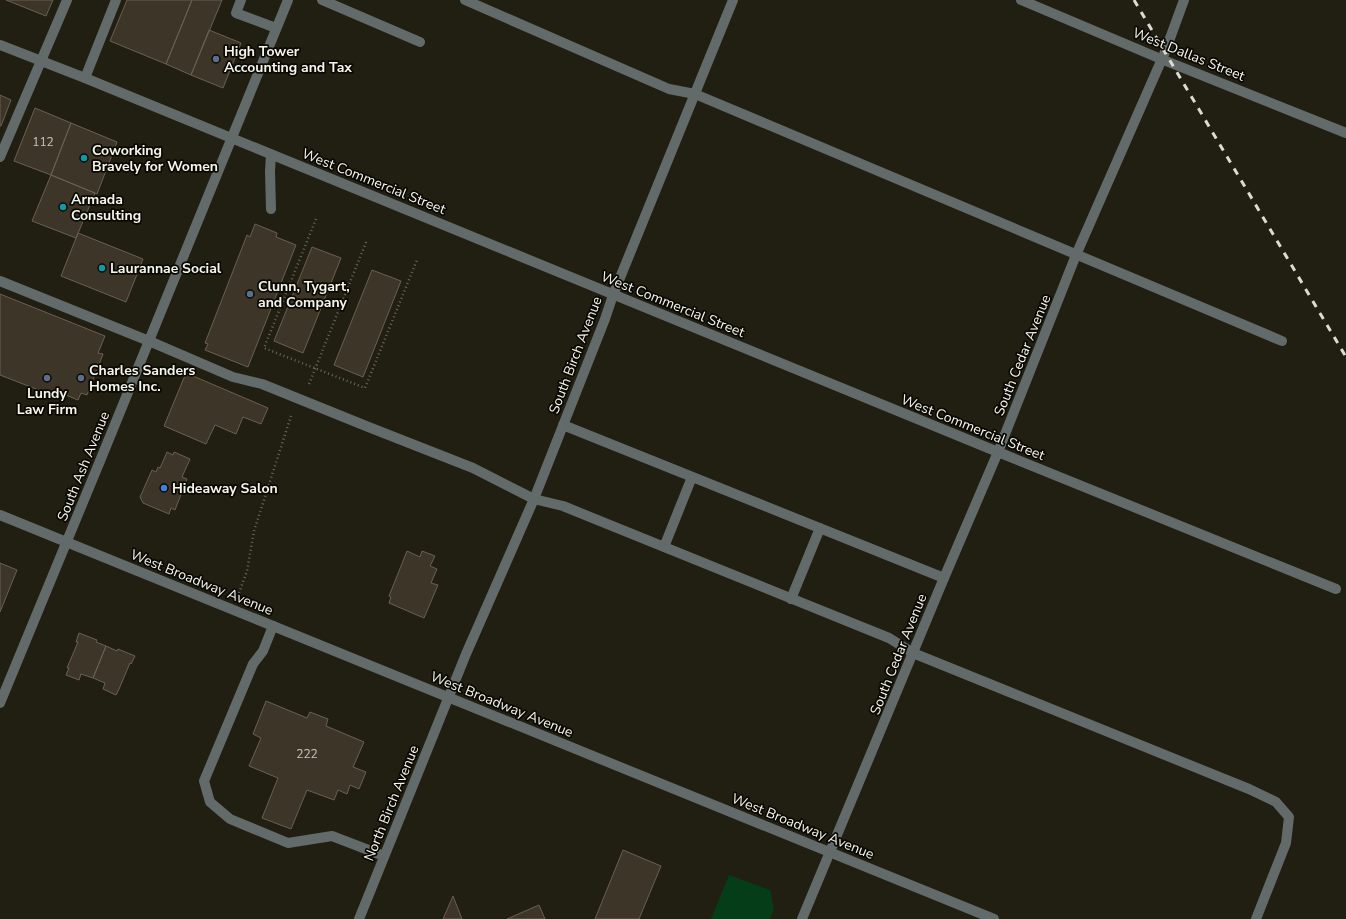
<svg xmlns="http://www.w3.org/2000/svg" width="1346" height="919" font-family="'Nunito Sans',sans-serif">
<rect width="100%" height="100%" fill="#211f11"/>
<!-- green -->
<path fill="#043d18" d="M729 875 770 890 774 910 770 919H711Z"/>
<!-- building -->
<path fill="#3e3529" stroke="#6a5f52" d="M6 0H53L46 16Z
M127 0H192L166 64 110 41Z
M192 0H222L191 75 166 64Z
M209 30 241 43 223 88 191 75Z
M0 95 11 100 1 126H0Z
M35 108 71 123 51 175 14 161Z
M71 123 117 142 97 194 51 175Z
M51 175 95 193 76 238 32 221Z
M255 224 277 233 276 237 296 245 248 367 205 350 208 344 205 343 247 235 250 237Z
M78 233 143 259 126 302 61 276Z
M312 247 341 258 303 353 274 341Z
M372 270 401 281 363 377 334 365Z
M0 294 105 336 98 353 103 354 87 395 81 393 78 400 56 391 54 396 0 375Z
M186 373 268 408 261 424 243 417 236 434 215 425 206 444 164 426Z
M167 452 173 455 174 452 190 459 182 477 187 479 175 510 171 508 169 514 143 503 140 497 152 470 156 472 158 467 160 468Z
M407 551 420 557 422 551 435 556 430 566 437 569 431 583 438 585 424 618 389 603 391 597 389 596Z
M0 563 17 570 0 612Z
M79 633 97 640 96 642 106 646 93 678 81 674 79 680 66 675 69 668H67L78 642H76Z
M106 646 117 651 118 649 135 656 131 664 130 663 119 689 116 695 103 689 105 683 93 678Z
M266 701 307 718 310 712 328 719 326 726 364 742 353 767 366 772 359 789 350 785 347 794 338 790 334 800 307 790 291 829 262 818 278 778 249 766 261 738 253 734Z
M623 850 661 866 639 919H595Z
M453 896 462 919H443Z
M539 905 545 919H507Z"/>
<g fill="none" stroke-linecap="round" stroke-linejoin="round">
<!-- path -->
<path stroke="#6a685c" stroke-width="2.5" stroke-dasharray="1 3" stroke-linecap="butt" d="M316 219 264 348 365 388 417 260
M309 384 367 240
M239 593 247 571 254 531 291 416"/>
<!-- service -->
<path stroke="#626b6a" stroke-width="10" d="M241 0 236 13 276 28
M322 0 420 42
M465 0 669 89 695 94 1282 341
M85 78 116 0
M271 155 270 171 271 209
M0 157 67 0
M0 281 149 341 233 377 262 384 371 428 473 468 534 499 563 506 889 638 913 653 1249 789 1276 802 1289 817 1286 843 1256 919
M563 425 944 578
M664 547 692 477
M791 599 820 528
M273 626 263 651 253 664 204 781 210 802 230 819 288 843 332 836 384 856"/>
<!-- minor -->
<path stroke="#626b6a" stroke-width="10" d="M0 45 85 78 998 452 1336 589
M0 703 100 461 288 0
M359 919 466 654 534 499 605 319 613 295 733 0
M802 919 944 578 998 452 1076 255 1165 52 1184 0"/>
<!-- tertiary -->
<path stroke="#626b6a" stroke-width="10" d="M1021 0 1161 59 1346 133
M0 515 994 919"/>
<!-- rail -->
<path stroke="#dddcd2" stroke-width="3" stroke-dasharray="7 7" stroke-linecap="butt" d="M1134 0 1346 357"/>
</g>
<!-- markers -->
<g fill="#5c6f8a" stroke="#0a0904" stroke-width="1.5">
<circle cx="216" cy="59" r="4"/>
<circle cx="250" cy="294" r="4"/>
<circle cx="47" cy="378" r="4"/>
<circle cx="81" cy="378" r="4"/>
</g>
<g fill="#0f9aa8" stroke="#0a0904" stroke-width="1.5">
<circle cx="84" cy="158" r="4"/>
<circle cx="63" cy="207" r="4"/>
<circle cx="102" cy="268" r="4"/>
</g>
<circle fill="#3f7fe0" stroke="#0a0904" stroke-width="1.5" cx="164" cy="488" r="4"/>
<g text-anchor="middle" stroke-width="3.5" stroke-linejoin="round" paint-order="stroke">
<!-- number labels -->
<g font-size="12" fill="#c8c5bb">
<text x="43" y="146">112</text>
<text x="307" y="758">222</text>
</g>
<!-- poi labels -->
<g font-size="14" font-weight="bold" fill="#f6f5ec" stroke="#0a0904" text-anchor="start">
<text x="224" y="56">High Tower<tspan x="224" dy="16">Accounting and Tax</tspan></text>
<text x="92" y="155">Coworking<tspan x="92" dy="16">Bravely for Women</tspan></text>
<text x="71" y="204">Armada<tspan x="71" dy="16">Consulting</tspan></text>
<text x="110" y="273">Laurannae Social</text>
<text x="258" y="291">Clunn, Tygart,<tspan x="258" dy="16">and Company</tspan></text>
<text x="89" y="375">Charles Sanders<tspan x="89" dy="16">Homes Inc.</tspan></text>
<text x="47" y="398" text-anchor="middle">Lundy<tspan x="47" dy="16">Law Firm</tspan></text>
<text x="172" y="493">Hideaway Salon</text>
</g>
<!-- street labels -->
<g font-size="14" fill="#f6f5ec" stroke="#0a0904">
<text transform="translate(1189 54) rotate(22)" y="5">West Dallas Street</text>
<text transform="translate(374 181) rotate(22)" y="5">West Commercial Street</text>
<text transform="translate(673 304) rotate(22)" y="5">West Commercial Street</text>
<text transform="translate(575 355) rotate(-69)" y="5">South Birch Avenue</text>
<text transform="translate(1022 355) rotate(-68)" y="5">South Cedar Avenue</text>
<text transform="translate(973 427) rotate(22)" y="5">West Commercial Street</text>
<text transform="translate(83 466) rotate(-68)" y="5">South Ash Avenue</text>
<text transform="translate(202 582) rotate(22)" y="5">West Broadway Avenue</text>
<text transform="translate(898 654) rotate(-68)" y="5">South Cedar Avenue</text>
<text transform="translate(502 704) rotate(22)" y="5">West Broadway Avenue</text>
<text transform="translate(391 803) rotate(-68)" y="5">North Birch Avenue</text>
<text transform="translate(803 826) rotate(22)" y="5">West Broadway Avenue</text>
</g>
</g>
</svg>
